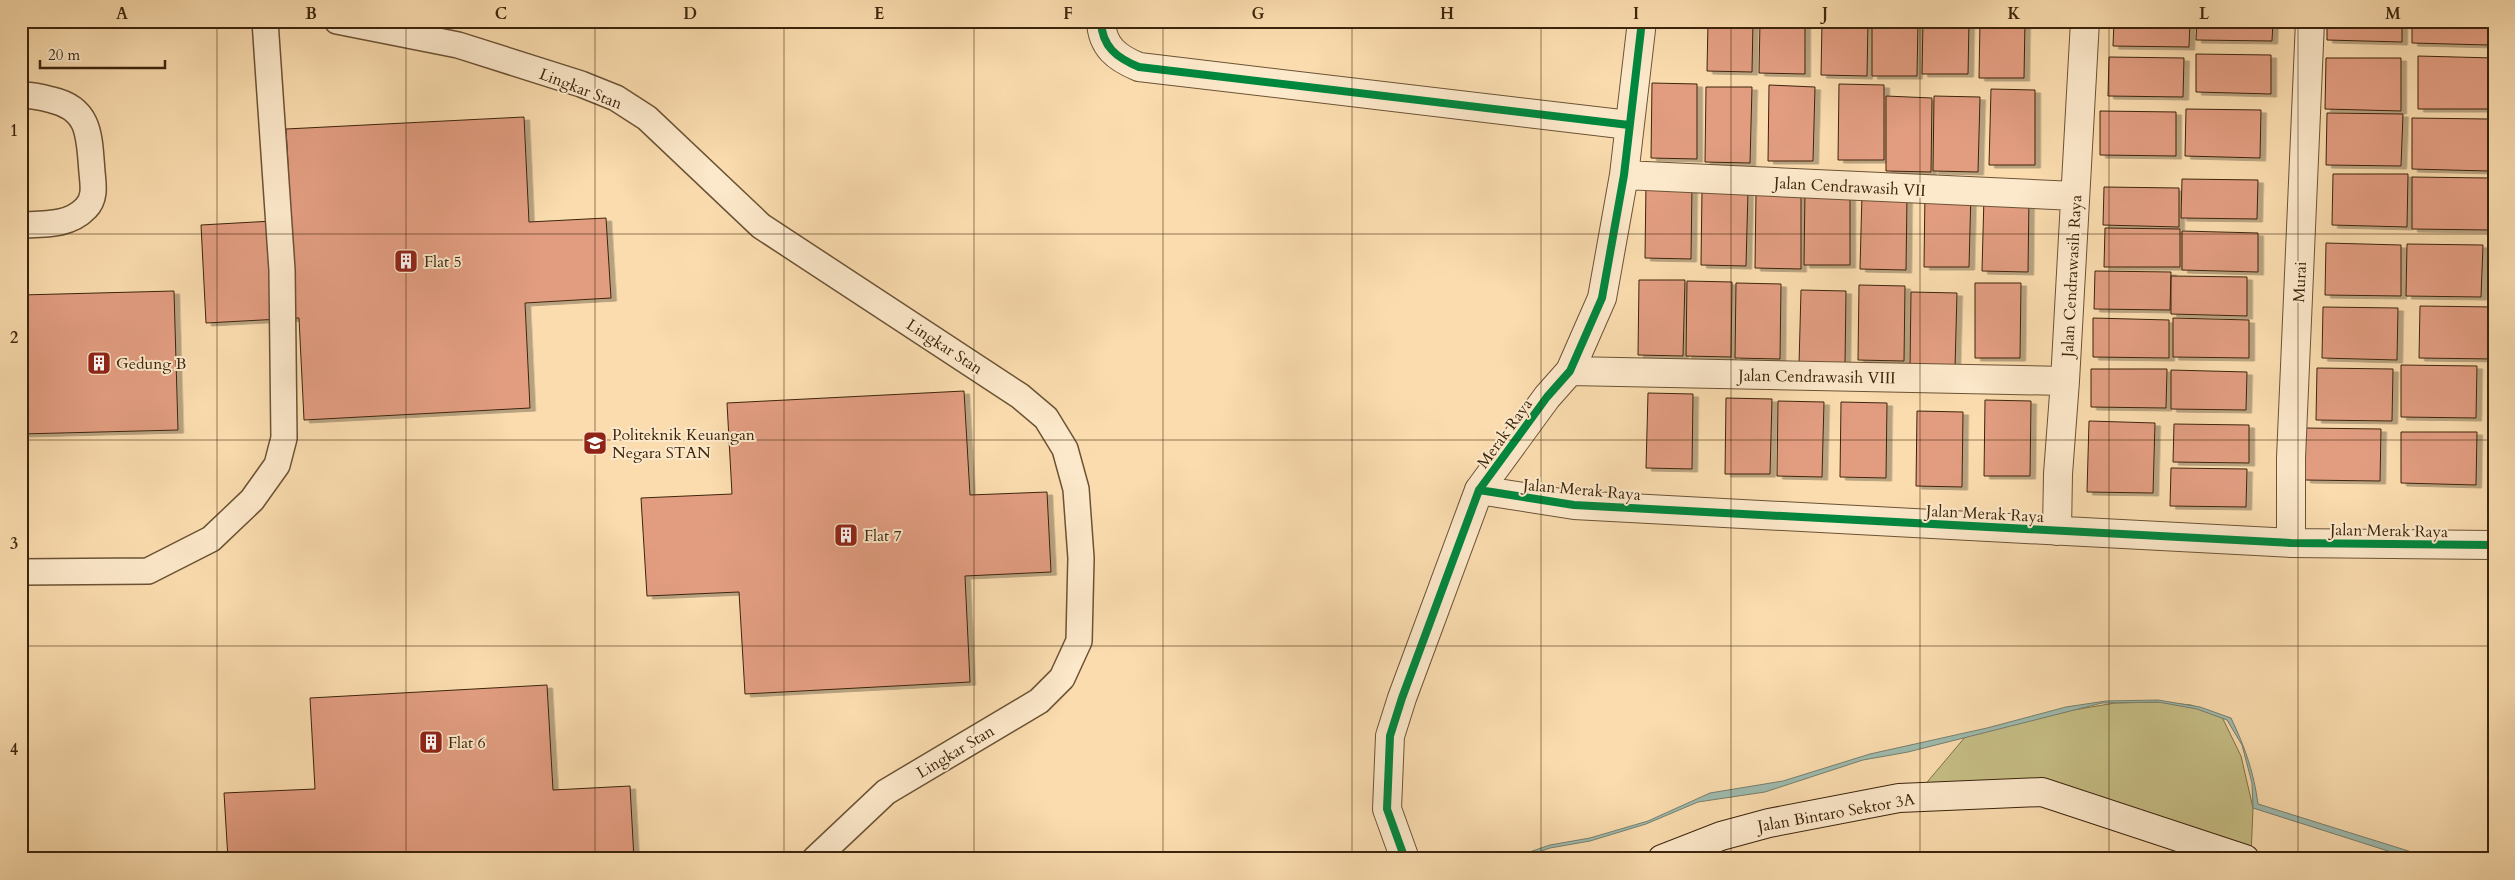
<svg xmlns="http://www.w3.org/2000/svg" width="2515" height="880" font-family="Cardo,serif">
<defs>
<filter id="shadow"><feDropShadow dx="5.5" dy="3" stdDeviation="0" flood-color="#0004"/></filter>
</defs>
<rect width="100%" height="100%" fill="#fadcae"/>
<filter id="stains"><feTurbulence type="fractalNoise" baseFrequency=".004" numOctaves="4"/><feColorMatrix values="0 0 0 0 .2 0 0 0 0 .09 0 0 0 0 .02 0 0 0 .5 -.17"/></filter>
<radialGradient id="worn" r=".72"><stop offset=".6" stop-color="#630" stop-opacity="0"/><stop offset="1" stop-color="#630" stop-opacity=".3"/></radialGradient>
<!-- green -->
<path fill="#c6be85" stroke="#817249" d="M2158 702 2191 705 2222 717 2241 756 2253 808 2251 855 2128 808 1923 787 1966 736 2073 710 2115 703Z"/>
<!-- water -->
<path fill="#9ebbaf" stroke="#777f6e" d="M2158 700 2200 707 2231 718C2245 747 2254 773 2258 804L2434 859 2410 858 2253 808 2252 783 2242 745 2227 720 2197 709 2158 702 2102 703 1908 752 1863 760 1765 792 1698 802 1646 824 1590 841 1550 848 1518 859H1509L1550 845 1590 838 1648 821 1710 793 1783 781 1870 754 1987 728 2066 707 2106 701Z"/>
<!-- building -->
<path fill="#e29d81" stroke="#3c250d" filter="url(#shadow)" d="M1708 21H1753L1752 72 1707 71Z
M1760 21H1805V74L1759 73Z
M1822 21H1868L1867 76 1821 75Z
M1872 21H1918L1917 76H1872Z
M1923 21H1969L1968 74H1922Z
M1980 21H2025L2024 78H1979Z
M2114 21H2190L2189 47 2113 46Z
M2197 21H2273L2272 41 2196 40Z
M2327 21H2402V42L2327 40Z
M2412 21H2488V45L2412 43Z
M2196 54 2271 55V94L2196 92Z
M2418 56 2494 58 2493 109H2418Z
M2109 57 2184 58 2183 97 2108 96Z
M2326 58H2401V111L2325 109Z
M1652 83 1697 84V159L1651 158Z
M1839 84 1884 85V160H1838Z
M1769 85 1815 87 1813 161H1768Z
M1706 87H1752L1750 163 1705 162Z
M1991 89 2035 90V165H1989Z
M1886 96 1932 98 1931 172 1886 171Z
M1934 96 1980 97 1978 172 1933 171Z
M2186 109 2261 110 2260 158 2185 156Z
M2100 111 2176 112V156L2100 155Z
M2327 113 2403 114 2401 166 2326 165Z
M524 117 529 222 606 218 611 298 525 303 530 408 304 420 299 318 206 323 201 225 291 220 286 129Z
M2412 118 2488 119V171L2412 169Z
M2333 174H2408L2407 227 2332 225Z
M2412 177 2488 178V230L2412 229Z
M2182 179 2258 180 2257 219 2181 218Z
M1646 183 1692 185 1691 259 1645 258Z
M2104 187 2179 188V227L2103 225Z
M1805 189 1850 190V265H1804Z
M1702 190 1748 191 1746 266 1701 265Z
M1925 191 1971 192 1969 267H1924Z
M1756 193 1801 194V269L1755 268Z
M1862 194 1907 196 1906 270 1860 269Z
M1984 196 2029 197 2028 272 1982 271Z
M2105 228 2180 229V267H2104Z
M2182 231 2258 233V272L2182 270Z
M2326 243 2401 245V296L2325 295Z
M2407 244 2483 245 2481 297 2406 296Z
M2095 271 2171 272 2170 310 2094 309Z
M2171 276 2247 277V316L2171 314Z
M1639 280H1685L1683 356 1638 355Z
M1687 281 1732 282 1731 357 1686 356Z
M1736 283 1781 284 1780 359 1735 358Z
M1975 283H2021L2020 358H1975Z
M1859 285 1905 286 1904 361 1858 360Z
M1801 290 1846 291 1845 366 1799 365Z
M174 291 178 430 21 434V295Z
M1911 292 1957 293 1955 368 1910 367Z
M2420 306 2494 307V359L2419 358Z
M2323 307 2398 308 2397 360 2322 358Z
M2093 318 2169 320V358L2093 357Z
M2173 318 2249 320V358L2173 357Z
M2401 365 2477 366 2476 418 2401 417Z
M2317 368 2393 369 2392 421 2316 420Z
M2091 369H2167L2166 408 2091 407Z
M2171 370 2247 372 2246 410 2171 409Z
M964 391 970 495 1047 492 1051 572 965 576 970 682 745 694 739 592 647 596 641 498 732 494 727 403Z
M1648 393 1693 394 1692 469 1646 468Z
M1726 398 1772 399 1770 474H1725Z
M1985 400 2031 401 2030 476H1984Z
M1778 401 1824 402 1822 477 1777 476Z
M1841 402 1887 403 1886 478 1840 477Z
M1917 411 1963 412 1962 487 1916 486Z
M2089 421 2155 423 2153 493 2087 492Z
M2174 424 2249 425V463L2173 462Z
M2305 428 2381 429 2380 481 2305 480Z
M2401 432H2477L2476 485 2401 483Z
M2171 468 2247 469 2246 507 2170 506Z
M547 685 553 790 630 786 634 859H228L224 793 315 789 310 698Z"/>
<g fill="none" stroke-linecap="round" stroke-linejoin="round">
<!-- service casing -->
<g stroke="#6c5335" stroke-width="28">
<path id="service" d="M337 21 458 45 581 84 616 98 647 118 761 226 1020 396 1046 418 1065 449 1076 489 1081 558 1079 641 1062 678 1039 701 886 792 815 859
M21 95C32 95 41 97 52 100 91 109 89 137 92 172 93 184 96 198 86 208 69 226 44 224 21 225
M21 572 148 571 211 539 252 500 277 465 284 438 282 270 265 21"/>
</g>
<!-- minor casing -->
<g stroke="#6c5335" stroke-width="30">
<path id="minor" d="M1101 21C1102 47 1117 58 1139 67L1629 125
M1624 175 2075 196
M1570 371 2065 381
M1479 490 1574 505 2291 543 2492 545 2494 543
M2057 531 2058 474 2065 381 2085 21
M2291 543V458L2310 21
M1405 859 1387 809 1390 736 1402 698 1479 490 1547 397 1570 371 1602 298 1624 175 1642 21"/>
</g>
<!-- secondary casing -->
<g stroke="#3c250d" stroke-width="30">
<path id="secondary" d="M1662 859 1721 836 1769 823 1899 798 2042 792 2245 859"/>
</g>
<!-- service -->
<use href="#service" stroke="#fce8ca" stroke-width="25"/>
<!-- minor -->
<use href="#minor" stroke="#fce8ca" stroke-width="28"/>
<!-- secondary -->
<use href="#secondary" stroke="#fce8ca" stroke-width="28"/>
<!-- cycleway casing -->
<g stroke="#fce8ca" stroke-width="11">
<path id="cycleway" d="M1101 21C1102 47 1117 58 1139 67L1629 125
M1479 490 1574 505 2291 543 2492 545 2494 543
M1405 859 1387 809 1390 736 1402 698 1479 490 1547 397 1570 371 1602 298 1624 175 1642 21"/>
</g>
<!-- cycleway -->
<use href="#cycleway" stroke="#00873e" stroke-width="8"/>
</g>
<!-- grid -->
<path fill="none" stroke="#3c250d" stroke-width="1" stroke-opacity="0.55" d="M217 21V859M406 21V859M595 21V859M784 21V859M974 21V859M1163 21V859M1352 21V859M1541 21V859M1731 21V859M1920 21V859M2109 21V859M2298 21V859M21 234H2494M21 440H2494M21 646H2494"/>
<!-- icons -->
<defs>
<g id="building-square" transform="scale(1.25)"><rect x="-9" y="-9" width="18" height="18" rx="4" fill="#8f2418" stroke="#fce8ca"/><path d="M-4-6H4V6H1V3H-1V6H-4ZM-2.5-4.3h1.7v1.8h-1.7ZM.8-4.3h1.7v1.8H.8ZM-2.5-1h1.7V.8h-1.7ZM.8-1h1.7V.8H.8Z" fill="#fff"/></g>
<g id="university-square" transform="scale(1.25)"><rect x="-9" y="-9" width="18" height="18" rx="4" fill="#8f2418" stroke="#fce8ca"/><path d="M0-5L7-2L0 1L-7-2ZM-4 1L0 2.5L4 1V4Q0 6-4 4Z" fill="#fff"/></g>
</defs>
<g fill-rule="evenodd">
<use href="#building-square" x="406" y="261"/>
<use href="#building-square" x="99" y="363"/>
<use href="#university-square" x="595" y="443"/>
<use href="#building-square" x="846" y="535"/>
<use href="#building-square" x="431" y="742"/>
</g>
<g text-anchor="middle" stroke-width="4" stroke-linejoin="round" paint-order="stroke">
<!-- street labels -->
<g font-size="16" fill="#3c250d" stroke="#fce8ca">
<text transform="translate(581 88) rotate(21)" y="6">Lingkar Stan</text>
<text transform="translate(1850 186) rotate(3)" y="6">Jalan Cendrawasih VII</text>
<text transform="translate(2071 276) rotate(-87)" y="6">Jalan Cendrawasih Raya</text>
<text transform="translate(2299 282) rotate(-87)" y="6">Murai</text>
<text transform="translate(945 346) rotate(33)" y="6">Lingkar Stan</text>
<text transform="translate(1817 376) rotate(1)" y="6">Jalan Cendrawasih VIII</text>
<text transform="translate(1504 433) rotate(-54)" y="6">Merak Raya</text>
<text transform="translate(1582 489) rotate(5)" y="6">Jalan Merak Raya</text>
<text transform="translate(1985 513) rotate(3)" y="6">Jalan Merak Raya</text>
<text transform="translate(2389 530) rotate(1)" y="6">Jalan Merak Raya</text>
<text transform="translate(955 751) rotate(-31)" y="6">Lingkar Stan</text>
<text transform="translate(1836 812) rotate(-10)" y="6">Jalan Bintaro Sektor 3A</text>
</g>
<!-- poi labels -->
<g font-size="16" fill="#3c250d" stroke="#fce8ca" text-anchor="start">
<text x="424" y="267">Flat 5</text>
<text x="116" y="369">Gedung B</text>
<text x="612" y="440">Politeknik Keuangan<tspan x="612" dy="18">Negara STAN</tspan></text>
<text x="864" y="541">Flat 7</text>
<text x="448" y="748">Flat 6</text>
</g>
</g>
<!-- margin -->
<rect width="2515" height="880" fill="none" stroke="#fadcae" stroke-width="55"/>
<!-- scale -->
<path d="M40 60v8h125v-8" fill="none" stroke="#3c250d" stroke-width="2.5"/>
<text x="48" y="60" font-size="15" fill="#3c250d" stroke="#fce8ca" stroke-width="4" paint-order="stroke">20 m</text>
<rect x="28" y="28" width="2460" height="824" fill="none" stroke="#3c250d" stroke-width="2"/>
<g font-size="16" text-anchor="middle" font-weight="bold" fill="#3c250d">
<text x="122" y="19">A</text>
<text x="311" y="19">B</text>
<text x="501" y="19">C</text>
<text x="690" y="19">D</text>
<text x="879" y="19">E</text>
<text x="1068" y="19">F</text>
<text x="1258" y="19">G</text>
<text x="1447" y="19">H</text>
<text x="1636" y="19">I</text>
<text x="1825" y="19">J</text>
<text x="2014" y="19">K</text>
<text x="2204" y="19">L</text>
<text x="2393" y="19">M</text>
<text x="14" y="136">1</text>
<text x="14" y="343">2</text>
<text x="14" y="549">3</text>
<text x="14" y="755">4</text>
</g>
<rect width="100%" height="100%" filter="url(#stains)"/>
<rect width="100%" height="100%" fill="url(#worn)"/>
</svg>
